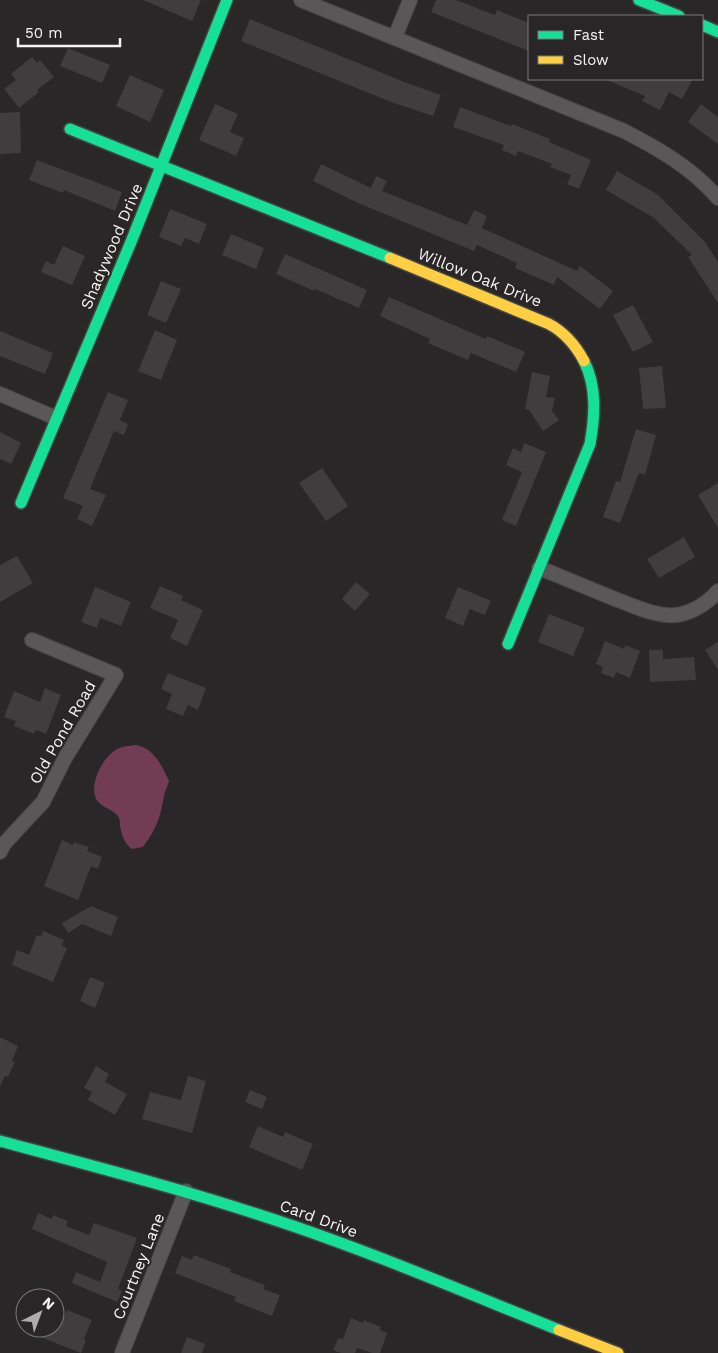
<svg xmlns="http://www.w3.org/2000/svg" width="718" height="1353" font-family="'Work Sans',sans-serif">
<rect width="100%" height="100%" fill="#292728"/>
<!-- water -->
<path fill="#733c55" d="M136 745C154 748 162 766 169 781 168 786 165 790 164 796 160 818 157 828 143 847L132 849C124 843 122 836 120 826 120 823 120 821 119 818 115 809 102 809 96 799 89 783 103 757 117 749 123 746 129 746 136 745Z"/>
<!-- building -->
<path fill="#3f3d3e" d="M143 0H201L192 21Z
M436 0H456L495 15 497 10 529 23V51L431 12Z
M250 19 407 83 441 95 433 116 391 102 241 41Z
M68 48 110 65 102 83 60 66Z
M32 57 37 63 40 60 54 77 37 90 39 92 19 108 4 89 16 80 11 74Z
M130 75 164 90 150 122 116 106Z
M604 79H693L682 99 669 92 660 110 642 101 645 96Z
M215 104 238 114 230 132 244 138 236 156 199 140Z
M701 104 718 117V144L688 122Z
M460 107 511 126 512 124 550 139 549 142 591 160 579 189 567 184 571 175 550 167 552 164 518 151 516 156 502 150 504 145 453 127Z
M20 112 21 153 0 154V113Z
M37 160 122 192 115 211 64 190 63 193 29 180Z
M321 164 371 188 376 176 387 181 382 191 467 225 474 210 487 216 482 228 577 271 580 266 613 291 600 309 557 277 554 285 515 268 517 263 477 245 474 251 358 203 313 181Z
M617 171 657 194 705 242 718 262V303L688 257 692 255 654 218 606 190Z
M170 209 207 224 199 244 185 238 181 246 159 237Z
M231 234 264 248 256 269 222 255Z
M63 246 85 256 72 285 41 272 46 261 54 265Z
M285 254 367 290 359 308 315 289 314 291 276 274Z
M161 281 181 289 166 323 147 315Z
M389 297 486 339 487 336 525 352 516 372 471 353 468 360 428 343 430 339 380 316Z
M633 305 653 342 633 352 613 315Z
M155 330 177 340 161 380 138 371Z
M0 331 53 353 45 374 0 356Z
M662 366 666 408 643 409 639 368Z
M532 372 550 376 546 397 555 398 552 411 559 420 543 431 529 410 525 409Z
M108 392 128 400 120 420 128 424 124 435 114 431 90 489 106 495 92 526 77 519 83 506 63 498Z
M636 429 656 435 645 475 639 473 620 523 603 517 616 481 620 482Z
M0 432 21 443 11 464 0 459Z
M524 443 546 452 516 526 502 520 522 472 506 465 513 448 521 452Z
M322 468 348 506 326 521 299 483Z
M718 483V528L698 495Z
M684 537 695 557 659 578 647 559Z
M17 556 33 583 0 602V565Z
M356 582 370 594 355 611 342 599Z
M160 586 183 596 181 600 203 610 187 646 170 638 178 620 150 608Z
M95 587 131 602 121 626 100 618 97 628 81 622Z
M458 587 491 601 485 615 470 609 463 626 445 618Z
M549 614 585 628 573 656 538 642Z
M605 641 624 649 625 645 640 651 630 678 616 672 614 678 601 673 603 667 596 664Z
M718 642V670L705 650Z
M649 650H663V659L694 657 696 680 650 682Z
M168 673 206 688 198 710 188 705 183 716 166 709 172 694 161 689Z
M45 688 61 695 46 734 36 730 34 734 14 726 16 721 4 717 14 691 40 702Z
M62 840 73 845 74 842 89 847 87 851 102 857 98 869 91 866 78 900 44 886Z
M91 906 118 917 111 936 82 924 68 933 62 923Z
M43 931 64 940 62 946 67 948 53 982 12 965 17 950 29 955 37 935 41 937Z
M90 977 105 983 95 1008 80 1001Z
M0 1037 18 1046 12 1061 15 1062 8 1077 5 1076 0 1086Z
M96 1066 109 1074 105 1082 127 1094 115 1115 88 1100 92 1092 84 1088Z
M188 1076 206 1081 192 1133 142 1119 150 1092 181 1100Z
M250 1090 267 1097 262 1109 245 1102Z
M258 1126 283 1137 285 1132 313 1144 302 1170 249 1147Z
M38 1213 52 1219 53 1215 68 1221 66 1226 89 1235 94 1223 137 1238 118 1289 122 1291 117 1302 72 1283 76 1272 100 1282 107 1262 32 1229Z
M194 1255 231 1269 230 1272 265 1285 263 1289 280 1295 272 1316 234 1301 236 1297 175 1273 182 1256 192 1260Z
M67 1310 92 1320 84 1339 86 1341 81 1353 38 1336 41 1328H59Z
M351 1318 363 1323 364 1320 381 1327 380 1330 387 1333 380 1353H372L357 1348 355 1353H341L333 1350 338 1338 343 1339Z
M187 1337 205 1344 202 1353H181Z"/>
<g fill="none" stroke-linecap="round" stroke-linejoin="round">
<!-- street casing -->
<g stroke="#464344" stroke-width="16">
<path id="street" d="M301 0 624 131C659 149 692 168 718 198
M395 37 410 0
M0 394 56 418
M539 568C565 578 590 589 615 599 632 605 649 614 667 615 686 617 706 605 718 591
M0 852 4 844 15 832 43 802 65 758 116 675 32 640
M122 1353 186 1191"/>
</g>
<!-- fast casing -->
<g stroke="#464344" stroke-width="14">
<path id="fast" d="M639 0 679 16
M702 25 718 32
M70 129 390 258
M21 503 131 242 227 0
M508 644 590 444C595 416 597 387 584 361
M0 1141C89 1165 178 1188 266 1217 365 1249 462 1291 559 1330"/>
</g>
<!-- slow casing -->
<g stroke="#464344" stroke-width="14">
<path id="slow" d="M390 258 549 324C564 332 576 346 584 361
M559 1330 618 1353"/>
</g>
<!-- street -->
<use href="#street" stroke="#595758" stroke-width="14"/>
<!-- fast -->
<use href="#fast" stroke="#16e098" stroke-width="11"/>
<!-- slow -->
<use href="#slow" stroke="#ffcf43" stroke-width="11"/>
</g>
<g text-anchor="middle" stroke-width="4" stroke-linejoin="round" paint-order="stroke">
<!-- street labels -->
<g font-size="16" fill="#f5f2f3" stroke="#2a2628">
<text transform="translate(111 246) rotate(-67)" y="6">Shadywood Drive</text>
<text transform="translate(480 277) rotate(22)" y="6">Willow Oak Drive</text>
<text transform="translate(62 732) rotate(-60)" y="6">Old Pond Road</text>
<text transform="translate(319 1218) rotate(20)" y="6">Card Drive</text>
<text transform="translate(138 1266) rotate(-68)" y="6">Courtney Lane</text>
</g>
</g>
<!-- legend -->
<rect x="528" y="15" width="175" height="65" fill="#2a2628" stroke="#7b7879"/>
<rect x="538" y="31" width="25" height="8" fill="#16e098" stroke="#7b7879"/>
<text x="573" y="40" font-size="15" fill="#f5f2f3">Fast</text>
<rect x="538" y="56" width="25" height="8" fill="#ffcf43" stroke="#7b7879"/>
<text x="573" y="65" font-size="15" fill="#f5f2f3">Slow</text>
<!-- north arrow -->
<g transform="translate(40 1313) rotate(42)"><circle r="24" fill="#2a2628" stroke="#7b7879"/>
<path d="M0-4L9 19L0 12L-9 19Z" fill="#aeabac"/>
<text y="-8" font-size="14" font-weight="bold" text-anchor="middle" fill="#f5f2f3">N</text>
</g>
<!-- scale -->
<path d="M18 38v8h102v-8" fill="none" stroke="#f5f2f3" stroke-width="2.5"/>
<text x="25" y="38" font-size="15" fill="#f5f2f3" stroke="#2a2628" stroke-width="4" paint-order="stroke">50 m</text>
</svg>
